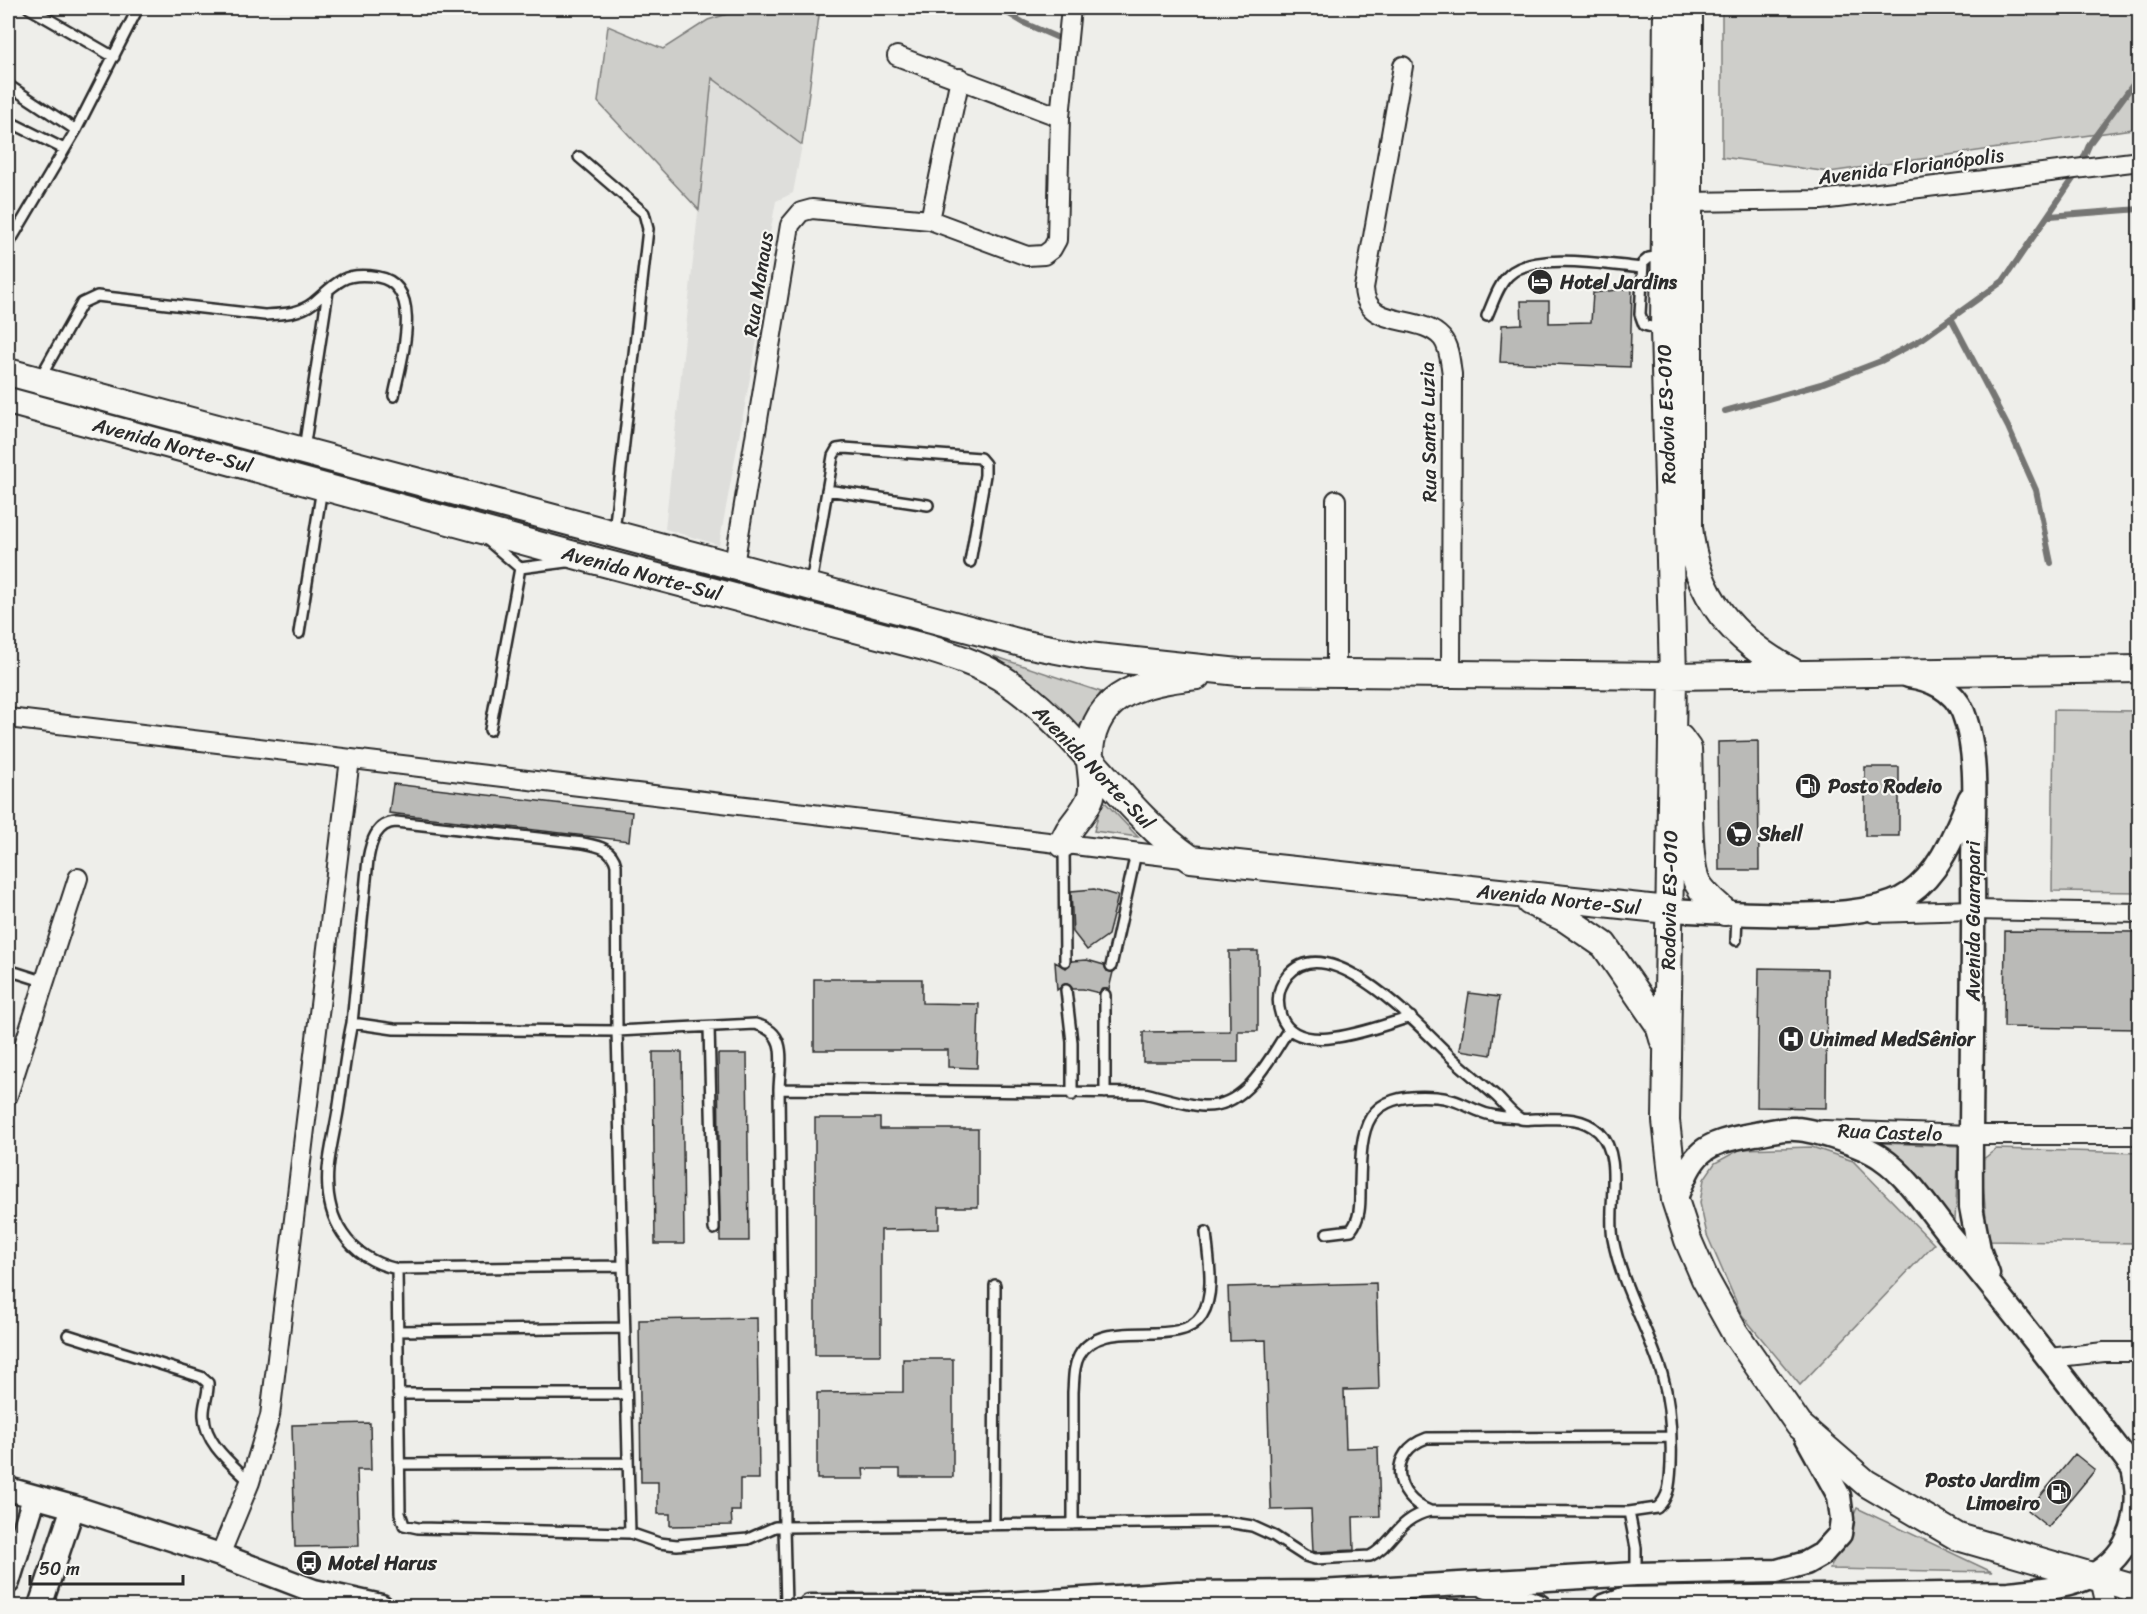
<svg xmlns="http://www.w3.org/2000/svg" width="2147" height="1614" font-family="Sriracha,sans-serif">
<rect width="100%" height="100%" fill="#eeeeea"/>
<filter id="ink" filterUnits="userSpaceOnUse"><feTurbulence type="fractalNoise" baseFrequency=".0167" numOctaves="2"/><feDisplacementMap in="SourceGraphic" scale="12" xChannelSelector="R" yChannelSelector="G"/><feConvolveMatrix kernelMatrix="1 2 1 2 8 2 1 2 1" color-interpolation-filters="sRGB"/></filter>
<g filter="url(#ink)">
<!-- built -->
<path fill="#dededb" d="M712 78 802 145 793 193 776 201 762 276 767 286 719 545 665 529Z"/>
<!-- green -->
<path fill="#cececa" stroke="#7c7c7a" stroke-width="1.5" d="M747 8H820L802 145 712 78 699 210 598 102 608 26 663 49 708 20Z
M1722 8H2139V128L1829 172 1722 157Z
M994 656 1101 692 1077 730 1031 684Z
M2054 710 2139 711V892L2052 891Z
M1102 799 1138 837 1094 831Z
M1881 1143 1959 1146 1955 1221Z
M1812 1147 1853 1161 1934 1244 1800 1385 1742 1315 1707 1235 1700 1203 1704 1179 1715 1163 1741 1149Z
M1996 1149 2139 1153 2138 1243 1988 1241 1981 1161Z
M1857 1508 1992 1572 1830 1569Z"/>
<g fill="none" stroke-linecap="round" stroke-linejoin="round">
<!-- stream -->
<path stroke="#757573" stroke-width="6" d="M999 8 1024 23 1063 40
M2081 164 2090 143 2140 75
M2050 216 2140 209
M1951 318 2008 427 2036 490 2051 563
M1725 411 1821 384 1881 361 1922 339 2003 281 2077 173"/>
</g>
<!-- building -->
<path fill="#babab7" stroke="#2b2b2b" stroke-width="1.5" d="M1632 288 1630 367 1500 362 1502 325 1522 324 1521 301H1549V323L1591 322 1593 293Z
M1758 741 1759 870H1719L1718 742Z
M1865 767H1899V836H1865Z
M393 784 632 812 629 841 389 813Z
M1094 889 1118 896 1108 935 1087 950 1073 932 1071 891Z
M2005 931 2139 932V1029L2004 1027Z
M1229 951H1258V1031H1238V1062H1143V1032L1230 1031Z
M1087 960 1104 965 1107 971 1113 972 1109 989H1102L1099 993 1083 989H1073L1066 983 1057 990 1055 962 1066 968 1072 961Z
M1759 968 1827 969 1826 1108 1757 1107Z
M814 979H922V1003L979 1004 977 1068 948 1067V1050H814Z
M1469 993 1499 997 1491 1055 1460 1050Z
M653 1052H682L684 1244H655Z
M718 1054H747L749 1241H720Z
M815 1118H880V1129H978V1207H939V1229L881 1230V1355H815Z
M1376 1283 1379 1389 1344 1390 1346 1448 1378 1447 1380 1516 1353 1517 1354 1550 1316 1552 1313 1551 1311 1509 1271 1510 1266 1340 1230 1341 1228 1287Z
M757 1318 759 1479H740V1511H731L732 1525 670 1526V1514H658V1482H641L639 1320Z
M903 1359H953V1477H900V1469H863L864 1479H817V1393L903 1392Z
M370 1423 371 1470H357L359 1546 295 1547 292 1425Z
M2075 1454 2095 1470 2048 1527 2028 1511Z"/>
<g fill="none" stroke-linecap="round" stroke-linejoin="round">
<!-- service casing -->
<g stroke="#2b2b2b" stroke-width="14">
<path id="service" d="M29 8 114 57
M8 85 76 130
M8 121 64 149
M579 157 644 213 648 229 614 532
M8 245 76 130 138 8
M1662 256 1649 258 1643 263 1640 314 1644 325 1662 330
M1487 316C1493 303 1498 285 1509 275 1533 251 1610 265 1642 268
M40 378 82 303 97 296 264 315C281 314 299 314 313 303 322 296 331 286 342 280 353 274 366 275 378 277 426 285 400 364 394 396
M304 449 328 291
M827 490 928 505
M486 539 520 568 566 562
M811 584 833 456 837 449 844 448 980 458 985 464V475L970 562
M299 633 322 488
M490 730 520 568
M1064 847 1065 961
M1736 940 1737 915
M1111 966 1136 853
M8 970 46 982
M1066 990 1072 1042V1095
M1105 995V1093
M1411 1017C1378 1026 1297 1061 1281 1016 1276 1001 1278 987 1288 975 1329 928 1420 1027 1449 1055 1464 1069 1480 1082 1496 1096 1503 1102 1512 1115 1521 1119 1524 1120 1531 1119 1535 1119 1558 1119 1581 1115 1599 1132 1624 1157 1607 1206 1613 1239 1622 1287 1648 1328 1662 1374 1670 1402 1672 1435 1671 1464 1670 1481 1670 1497 1657 1508L1629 1512 1636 1548V1574
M352 1023 368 859C371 842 376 823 396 822L583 843C598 846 612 848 616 865L617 1031 394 1029 352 1023C346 1050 343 1078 339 1105 336 1126 330 1148 328 1169 324 1219 348 1258 397 1269
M709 1027 714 1229
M1289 1029C1268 1060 1247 1108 1203 1106 1186 1105 1162 1097 1144 1093L779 1089 784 1527 1227 1522 1252 1526 1274 1536 1305 1556 1315 1559 1370 1556C1394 1544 1396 1519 1430 1511L1629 1512
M779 1089C780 1061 789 1032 755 1024L617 1031 630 1533 659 1543 677 1545 748 1539 775 1527H784L786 1606
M1327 1233 1351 1230C1361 1218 1360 1202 1360 1186 1361 1126 1363 1092 1436 1097 1452 1098 1464 1105 1479 1111 1491 1117 1506 1117 1519 1118
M621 1266 397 1269 400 1513 404 1525 418 1528 630 1533
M398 1331 623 1328
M68 1335 201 1377 208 1383C209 1394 203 1405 204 1416 205 1444 232 1464 250 1482
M398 1394H625
M399 1464 628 1463
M1430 1511C1393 1497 1387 1452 1427 1438L1671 1437
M1073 1524V1392C1074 1380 1073 1367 1079 1356 1102 1313 1179 1352 1202 1315 1216 1293 1208 1257 1206 1232
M994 1525 995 1285"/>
</g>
<!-- minor casing -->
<g stroke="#2b2b2b" stroke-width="22">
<path id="minor" d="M897 56 1060 117
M1403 66 1364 288C1366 331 1419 312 1442 338 1450 348 1450 363 1452 374L1451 674
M1688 202 1821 200 2140 161
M930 220 960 78
M734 565 790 225 801 212 812 209 930 220 1027 256 1044 255 1052 249 1057 240 1060 117 1071 8
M1336 673V500
M8 718 1191 859
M1874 913 1973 910 2140 913
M8 1095 78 878
M1823 1130 1970 1135H2140
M2049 1358 2104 1352H2140
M220 1555 250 1482 270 1416 350 759
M2100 1579 2106 1606"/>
</g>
<!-- tertiary casing -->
<g stroke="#2b2b2b" stroke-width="27">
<path id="tertiary" d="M1909 676C1931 679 1954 690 1963 712 1980 756 1973 819 1973 866 1974 979 1970 1093 1971 1207L1979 1249 1988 1274
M1668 910C1725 912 1865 926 1909 894 1941 872 1955 832 1970 798
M8 1489 73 1507 220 1555 314 1591 381 1606
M8 1582 34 1498
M1487 1587 1539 1606
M40 1606 73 1507
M810 1606H975L1178 1593 1320 1592 1636 1574 1777 1571 1806 1563 1822 1554 1840 1534 1842 1519 1839 1496 1806 1436
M1604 1606 1623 1599 2009 1593C2034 1590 2068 1588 2091 1576 2133 1554 2143 1510 2133 1468 2073 1389 2013 1311 1950 1236 1929 1210 1908 1176 1881 1158 1864 1146 1816 1130 1795 1129 1783 1128 1768 1132 1755 1134 1700 1144 1695 1150 1675 1200"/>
</g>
<!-- secondary casing -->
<g stroke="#2b2b2b" stroke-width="30">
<path id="secondary" d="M1667 8 1664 330 1673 676 1666 1121 1675 1200 1688 1240 1705 1279 1735 1333 1799 1425 1866 1483 1958 1537 2140 1590
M1689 8V526C1695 597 1734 641 1795 673
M8 372 1025 644 1088 656 1239 672 1673 676 2140 669
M8 401 589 559 924 647C950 655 977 663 1000 677 1076 725 1119 809 1191 859L1668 910
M1680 738 1688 749C1690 778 1686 859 1697 882 1704 895 1715 903 1725 912
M1063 844C1067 826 1085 815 1091 796 1095 781 1088 765 1090 750 1095 691 1147 681 1197 676
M1530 902 1566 919 1604 945 1659 1025 1663 1039"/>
</g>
<!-- service -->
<use href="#service" stroke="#f6f6f2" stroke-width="9"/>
<!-- minor -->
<use href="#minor" stroke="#f6f6f2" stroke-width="18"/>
<!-- tertiary -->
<use href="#tertiary" stroke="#f6f6f2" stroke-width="22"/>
<!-- secondary -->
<use href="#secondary" stroke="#f6f6f2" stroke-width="26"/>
</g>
</g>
<!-- icons -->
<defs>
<g id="hotel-disc" transform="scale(1.35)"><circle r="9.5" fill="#2b2b2b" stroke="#f6f6f2"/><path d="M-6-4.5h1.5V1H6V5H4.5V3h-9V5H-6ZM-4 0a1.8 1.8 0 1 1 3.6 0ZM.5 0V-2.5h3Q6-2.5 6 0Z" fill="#fff"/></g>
<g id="fuel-disc" transform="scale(1.35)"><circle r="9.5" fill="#2b2b2b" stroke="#f6f6f2"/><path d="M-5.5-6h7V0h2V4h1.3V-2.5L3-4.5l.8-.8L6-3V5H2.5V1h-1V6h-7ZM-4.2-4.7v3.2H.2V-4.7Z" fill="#fff"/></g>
<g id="supermarket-disc" transform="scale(1.35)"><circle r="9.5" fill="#2b2b2b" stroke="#f6f6f2"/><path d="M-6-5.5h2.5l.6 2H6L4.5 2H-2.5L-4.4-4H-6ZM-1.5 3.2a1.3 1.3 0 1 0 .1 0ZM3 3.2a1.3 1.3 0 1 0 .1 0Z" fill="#fff"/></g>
<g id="hospital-disc" transform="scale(1.35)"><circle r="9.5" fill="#2b2b2b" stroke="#f6f6f2"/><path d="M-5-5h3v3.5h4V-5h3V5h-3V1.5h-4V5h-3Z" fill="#fff"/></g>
<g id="bus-disc" transform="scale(1.35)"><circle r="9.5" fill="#2b2b2b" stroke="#f6f6f2"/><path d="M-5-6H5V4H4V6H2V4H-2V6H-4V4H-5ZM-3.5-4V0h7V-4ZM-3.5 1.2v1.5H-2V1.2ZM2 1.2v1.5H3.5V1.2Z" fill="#fff"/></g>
</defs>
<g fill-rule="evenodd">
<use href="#hotel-disc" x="1540" y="282"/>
<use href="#fuel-disc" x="1808" y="786"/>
<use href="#supermarket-disc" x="1739" y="834"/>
<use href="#hospital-disc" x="1791" y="1039"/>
<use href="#fuel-disc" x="2059" y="1492"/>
<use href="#bus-disc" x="309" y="1563"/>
</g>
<g text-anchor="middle" stroke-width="4.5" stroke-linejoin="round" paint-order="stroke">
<!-- street labels -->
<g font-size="20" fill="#2b2b2b" stroke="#f6f6f2">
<text transform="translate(1911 166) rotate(-7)" y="7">Avenida Florianópolis</text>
<text transform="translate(758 284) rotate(-81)" y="7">Rua Manaus</text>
<text transform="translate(1666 414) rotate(-92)" y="7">Rodovia ES-010</text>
<text transform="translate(1428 432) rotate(-91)" y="7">Rua Santa Luzia</text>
<text transform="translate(173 445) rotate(15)" y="7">Avenida Norte-Sul</text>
<text transform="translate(642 573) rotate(15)" y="7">Avenida Norte-Sul</text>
<text transform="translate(1094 767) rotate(46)" y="7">Avenida Norte-Sul</text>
<text transform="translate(1559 899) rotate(6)" y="7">Avenida Norte-Sul</text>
<text transform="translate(1669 900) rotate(-89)" y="7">Rodovia ES-010</text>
<text transform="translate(1973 921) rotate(-90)" y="7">Avenida Guarapari</text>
<text transform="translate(1890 1132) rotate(2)" y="7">Rua Castelo</text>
</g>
<!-- poi labels -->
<g font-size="20" font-weight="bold" fill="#2b2b2b" stroke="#f6f6f2" text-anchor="start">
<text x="1560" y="289">Hotel Jardins</text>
<text x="1828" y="793">Posto Rodeio</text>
<text x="1758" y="841">Shell</text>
<text x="1810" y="1046">Unimed MedSênior</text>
<text x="2040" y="1487" text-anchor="end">Posto Jardim<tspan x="2040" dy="23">Limoeiro</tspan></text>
<text x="328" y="1570">Motel Harus</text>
</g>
</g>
<!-- margin -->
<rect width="2147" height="1614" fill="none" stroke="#f6f6f2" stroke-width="30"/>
<rect x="15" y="15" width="2117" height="1584" fill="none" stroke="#2b2b2b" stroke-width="2" filter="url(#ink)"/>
<!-- scale -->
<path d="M30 1575v9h153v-9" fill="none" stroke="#2b2b2b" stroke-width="3"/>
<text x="39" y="1575" font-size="18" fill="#2b2b2b" stroke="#f6f6f2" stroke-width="4.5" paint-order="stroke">50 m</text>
</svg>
